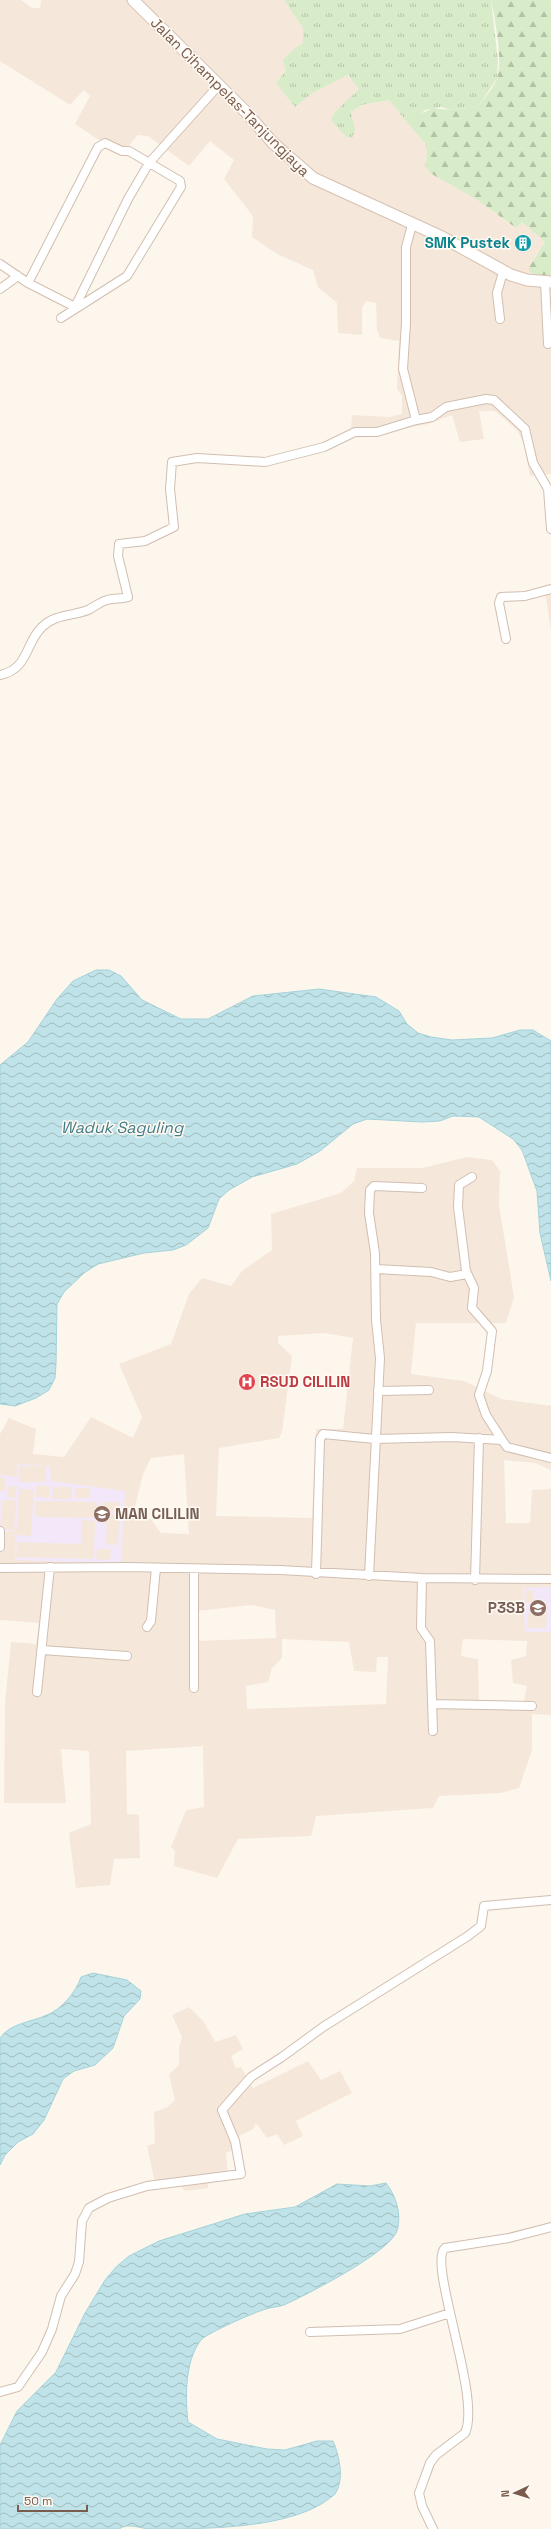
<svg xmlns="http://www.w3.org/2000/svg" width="551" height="2529" font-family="'Space Grotesk',sans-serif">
<defs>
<pattern id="grass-tufts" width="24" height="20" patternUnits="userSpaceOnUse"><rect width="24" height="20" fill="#d8ecc9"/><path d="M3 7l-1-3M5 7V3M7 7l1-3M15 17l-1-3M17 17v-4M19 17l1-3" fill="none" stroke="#b4c2a5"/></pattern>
<pattern id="forest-firs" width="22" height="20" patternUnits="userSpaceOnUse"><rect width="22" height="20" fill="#d8ecc9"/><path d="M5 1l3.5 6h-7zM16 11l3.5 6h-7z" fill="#b4c2a5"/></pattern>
<pattern id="water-waves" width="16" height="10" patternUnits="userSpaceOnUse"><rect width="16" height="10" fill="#bfe3e8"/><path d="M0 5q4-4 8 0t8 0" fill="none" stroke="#a0bbbe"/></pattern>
</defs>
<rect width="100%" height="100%" fill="#fdf6ec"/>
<!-- residential -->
<path fill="#f5e8da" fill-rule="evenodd" d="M0 0H21L32 8H40L41 0H284L303 28V43L295 48V107L311 94 348 75 360 89 335 112H351L362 105 389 100 425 143 427 152 425 161 515 228 522 222 545 242 529 266 551 277V474L530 476 524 444 517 430 495 411H479L484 439 460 442 452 415 428 424 357 438 351 427 352 415 388 417 402 414V396L397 389 399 341 380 338 377 330 376 303 366 301 362 308V335L338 333 337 303 318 287 313 270 277 254 252 237 253 216 224 179 234 160 210 141 189 166 148 136 138 135 121 155 75 124 90 96 84 90 70 105 0 61Z
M551 584V630L544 585Z
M467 1157 492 1160 500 1171 499 1205 514 1297 506 1323H416L411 1374 464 1381 501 1399 551 1406V1470L535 1463 504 1460 506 1523H530L532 1490 551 1489V1715L532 1714V1750L519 1788 501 1793 439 1796 433 1808 316 1816 311 1836 238 1839 217 1878 174 1866 175 1851 171 1847 186 1810 204 1807 203 1746 126 1751 127 1814 139 1815 140 1858 114 1859 110 1885 76 1888 69 1833 91 1824 89 1751 61 1749 66 1803H4L5 1703 11 1642 36 1644 39 1623 0 1620V1434L9 1418 36 1429 33 1454 64 1457 91 1417 133 1438 142 1417 119 1364 171 1344 189 1294 202 1278 231 1286 242 1271 272 1250 271 1214 341 1193 354 1181 357 1168H422ZM324 1333 353 1338 343 1429H316L312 1518 216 1516 219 1448 279 1438 282 1432 292 1356 278 1343V1336ZM184 1454 189 1534 161 1533 151 1519 138 1516 134 1510 143 1474 151 1458ZM252 1605 275 1610 276 1638 198 1641 197 1611ZM282 1639 349 1642 354 1671 376 1672 377 1657H388L386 1704 247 1709 246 1686 268 1682 272 1668 282 1658ZM463 1639 527 1641 526 1656 511 1660 513 1683 527 1686 524 1701H479L478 1659 461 1656Z
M189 2007 204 2022 215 2042 236 2035 243 2049 231 2056 236 2068 241 2067 253 2088 308 2061 321 2080 340 2071 352 2093 296 2121 303 2136 284 2145 277 2134 267 2138 256 2123 253 2129 239 2136 240 2147 226 2153 228 2173 209 2181 208 2188 185 2191 180 2184 156 2187 147 2146 155 2143 154 2112 166 2108 175 2100 169 2074 179 2065V2048L182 2037 172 2015Z"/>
<!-- education -->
<path fill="#f3e8fa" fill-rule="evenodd" d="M17 1464 50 1466 51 1481 125 1491 121 1564 15 1560 16 1518 14 1531 0 1532V1491H5L6 1478 0 1477V1475L17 1477ZM19 1466H46V1482H19ZM36 1485 49 1486V1498L36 1497ZM8 1486 17 1487 15 1498 7 1497ZM53 1487H72V1499H52ZM75 1488H90L89 1498H75ZM19 1489 34 1490 31 1536 16 1535ZM2 1500H16L14 1530 0 1529ZM35 1501 97 1502V1518L35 1517ZM103 1502H120V1512L102 1511ZM107 1514H120L118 1545 106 1544ZM81 1520 95 1521 94 1559 16 1557 17 1542 81 1544ZM97 1549H111L110 1560 96 1559Z
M551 1587V1632H525L523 1588ZM525 1590H534V1603H525ZM528 1613 547 1614 546 1628H527Z"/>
<!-- grass -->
<path fill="url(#grass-tufts)" d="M284 0H491L498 61 497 78 478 107 450 110 442 107 425 110 419 116 406 121 389 100 362 105 351 112 355 130 352 138 346 137 331 120 335 112 359 89 348 75 311 94 295 107 276 83 286 71 283 60 295 48 303 43V28Z"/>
<!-- forest -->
<path fill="url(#forest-firs)" d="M491 0H551V277L539 278 529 271V267L545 242 522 222 516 228 476 199 430 173 425 165 427 152 425 143 406 121 433 108 450 110 478 107C484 98 493 89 497 78 503 60 495 19 491 0Z"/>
<!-- water -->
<path fill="url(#water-waves)" stroke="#a5d3da" d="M96 970H109L121 976 142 1000 181 1019H208L253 996 319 989 376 997 399 1011 407 1024 418 1033 431 1037 452 1040 492 1038 520 1030H533L551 1041V1281L540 1233 537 1191 522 1150 513 1139 479 1117 453 1116 440 1121 422 1122 367 1119 353 1124 320 1151 297 1164 252 1177 229 1190 219 1199 208 1228 186 1245 173 1250 144 1253 98 1264 84 1273 64 1292 57 1304 56 1364 55 1378 49 1390 36 1398 15 1406 0 1404V1065L28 1042 57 999 73 981Z
M93 1973 127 1980 141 1991 140 1999 124 2016 113 2048 95 2065 74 2071 63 2079 44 2120 33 2134 18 2142 5 2155 0 2165V2038C10 2023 32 2022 47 2015 62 2009 76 1992 81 1977Z
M386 2183C396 2196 402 2214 397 2231 389 2253 306 2295 284 2305 278 2307 272 2307 266 2309 255 2312 207 2333 201 2340 185 2360 185 2397 188 2422L217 2439 267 2449 285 2450 317 2441H333C339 2455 345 2479 335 2494 332 2497 327 2500 323 2503 281 2529 203 2529 151 2529 141 2529 128 2522 119 2529H0V2445L17 2411 56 2372 85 2313 105 2280 116 2267 129 2256 159 2241 245 2214 295 2207 337 2184 370 2186Z"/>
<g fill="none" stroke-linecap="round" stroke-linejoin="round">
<!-- street casing -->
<g stroke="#d1beb0" stroke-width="10">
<path id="street" d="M0 264 28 283 75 307 128 199 149 163 219 85
M545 282 548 344
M28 283 98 147 105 143 122 151H129L180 181 181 187 127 276 61 318
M0 289 18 276
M500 319 497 293 503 272
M416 420 432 417 446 407 486 399 494 400 525 429 533 463 548 489 551 529
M506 639 499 603 501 597 525 596 551 589
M0 675C29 669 25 643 42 627 55 614 73 616 88 610 94 607 100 602 107 600 114 598 122 599 128 597L118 556 119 544 145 541 174 527 170 489 172 462 197 458 265 462 324 447 355 432H377L416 420 403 369 406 323V247L412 225
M472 1177 459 1185 458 1207 466 1271 474 1288 472 1308 492 1331 487 1371 479 1395 486 1415 502 1440
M376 1269 431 1272 450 1277 467 1274
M378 1391 429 1390
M0 1531V1547
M0 1568 127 1567 280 1570 422 1578 551 1579
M194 1569V1688
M316 1574 320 1439 323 1434 375 1439 452 1437 502 1440 507 1447 551 1458
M369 1576 380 1358 376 1320 375 1253 369 1213 370 1190 374 1186 422 1188
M422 1578 421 1628 430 1641 433 1731
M475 1580 479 1438
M147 1627 151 1621 156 1568
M42 1650 127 1656
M37 1692 50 1567
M432 1704 532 1706
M310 2332 400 2329 450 2313
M0 2392 18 2387 42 2352 52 2329 61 2296 75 2274 79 2262 82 2221 89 2208 108 2198 147 2186 241 2174 235 2141 222 2110 251 2077 282 2057 323 2027 468 1936 481 1926 484 1906 551 1900
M433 2529 422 2506 419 2493 422 2485 430 2463 436 2455 465 2433C482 2398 427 2262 445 2248L509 2238 551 2227"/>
</g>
<!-- secondary casing -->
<g stroke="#d6c0b0" stroke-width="13">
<path id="secondary" d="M133 0 245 111 273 143 313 178 442 237 511 275 527 280 551 282"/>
</g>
<!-- street -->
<use href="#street" stroke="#fff" stroke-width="8"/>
<!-- secondary -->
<use href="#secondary" stroke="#fff" stroke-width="11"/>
</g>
<!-- icons -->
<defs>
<g id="building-disc" transform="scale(0.9)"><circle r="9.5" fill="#0f9aa8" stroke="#fffaf3"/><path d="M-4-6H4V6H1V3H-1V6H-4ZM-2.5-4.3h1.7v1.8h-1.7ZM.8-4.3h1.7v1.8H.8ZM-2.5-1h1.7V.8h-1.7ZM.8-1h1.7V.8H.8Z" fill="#fff"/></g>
<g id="hospital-disc" transform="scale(0.9)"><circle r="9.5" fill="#e0444e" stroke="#fffaf3"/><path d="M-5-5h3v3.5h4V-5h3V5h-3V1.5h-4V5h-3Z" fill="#fff"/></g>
<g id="school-disc" transform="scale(0.9)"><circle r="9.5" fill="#8d6e63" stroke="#fffaf3"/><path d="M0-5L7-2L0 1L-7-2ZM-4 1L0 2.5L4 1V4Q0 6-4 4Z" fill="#fff"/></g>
</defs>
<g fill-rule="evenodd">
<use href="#building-disc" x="523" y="243"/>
<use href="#hospital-disc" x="247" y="1382"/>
<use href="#school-disc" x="102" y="1514"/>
<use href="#school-disc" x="538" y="1608"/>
</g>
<g text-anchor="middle" stroke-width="3" stroke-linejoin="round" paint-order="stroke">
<!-- street labels -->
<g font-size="15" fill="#7a5c4d" stroke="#fffaf3">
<text transform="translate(230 97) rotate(45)" y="5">Jalan Cihampelas-Tanjungjaya</text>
</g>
<!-- culture labels -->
<g font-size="15" font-weight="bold" fill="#0d838f" stroke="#fffaf3" text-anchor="end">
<text x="510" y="248">SMK Pustek</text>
</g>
<!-- health labels -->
<g font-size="15" font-weight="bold" fill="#be3a42" stroke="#fffaf3" text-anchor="start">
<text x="260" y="1387">RSUD CILILIN</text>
</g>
<!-- education labels -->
<g font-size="15" font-weight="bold" fill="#785e54" stroke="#fffaf3" text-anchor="start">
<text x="115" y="1519">MAN CILILIN</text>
<text x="525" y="1613" text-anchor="end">P3SB</text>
</g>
<!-- water labels -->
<g font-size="16" font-style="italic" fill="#437c86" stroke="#fffaf3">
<text x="122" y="1133">Waduk Saguling</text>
</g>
</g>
<!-- north arrow -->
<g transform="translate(515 2493) rotate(266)" stroke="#fffaf3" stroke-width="3" paint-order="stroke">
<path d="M0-3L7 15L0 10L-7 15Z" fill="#7a5c4d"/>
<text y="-6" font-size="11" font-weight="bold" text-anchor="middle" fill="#7a5c4d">N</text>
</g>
<!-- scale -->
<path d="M18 2505v6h69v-6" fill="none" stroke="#7a5c4d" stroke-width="2"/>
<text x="24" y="2505" font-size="12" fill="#7a5c4d" stroke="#fffaf3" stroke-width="3" paint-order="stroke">50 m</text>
</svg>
